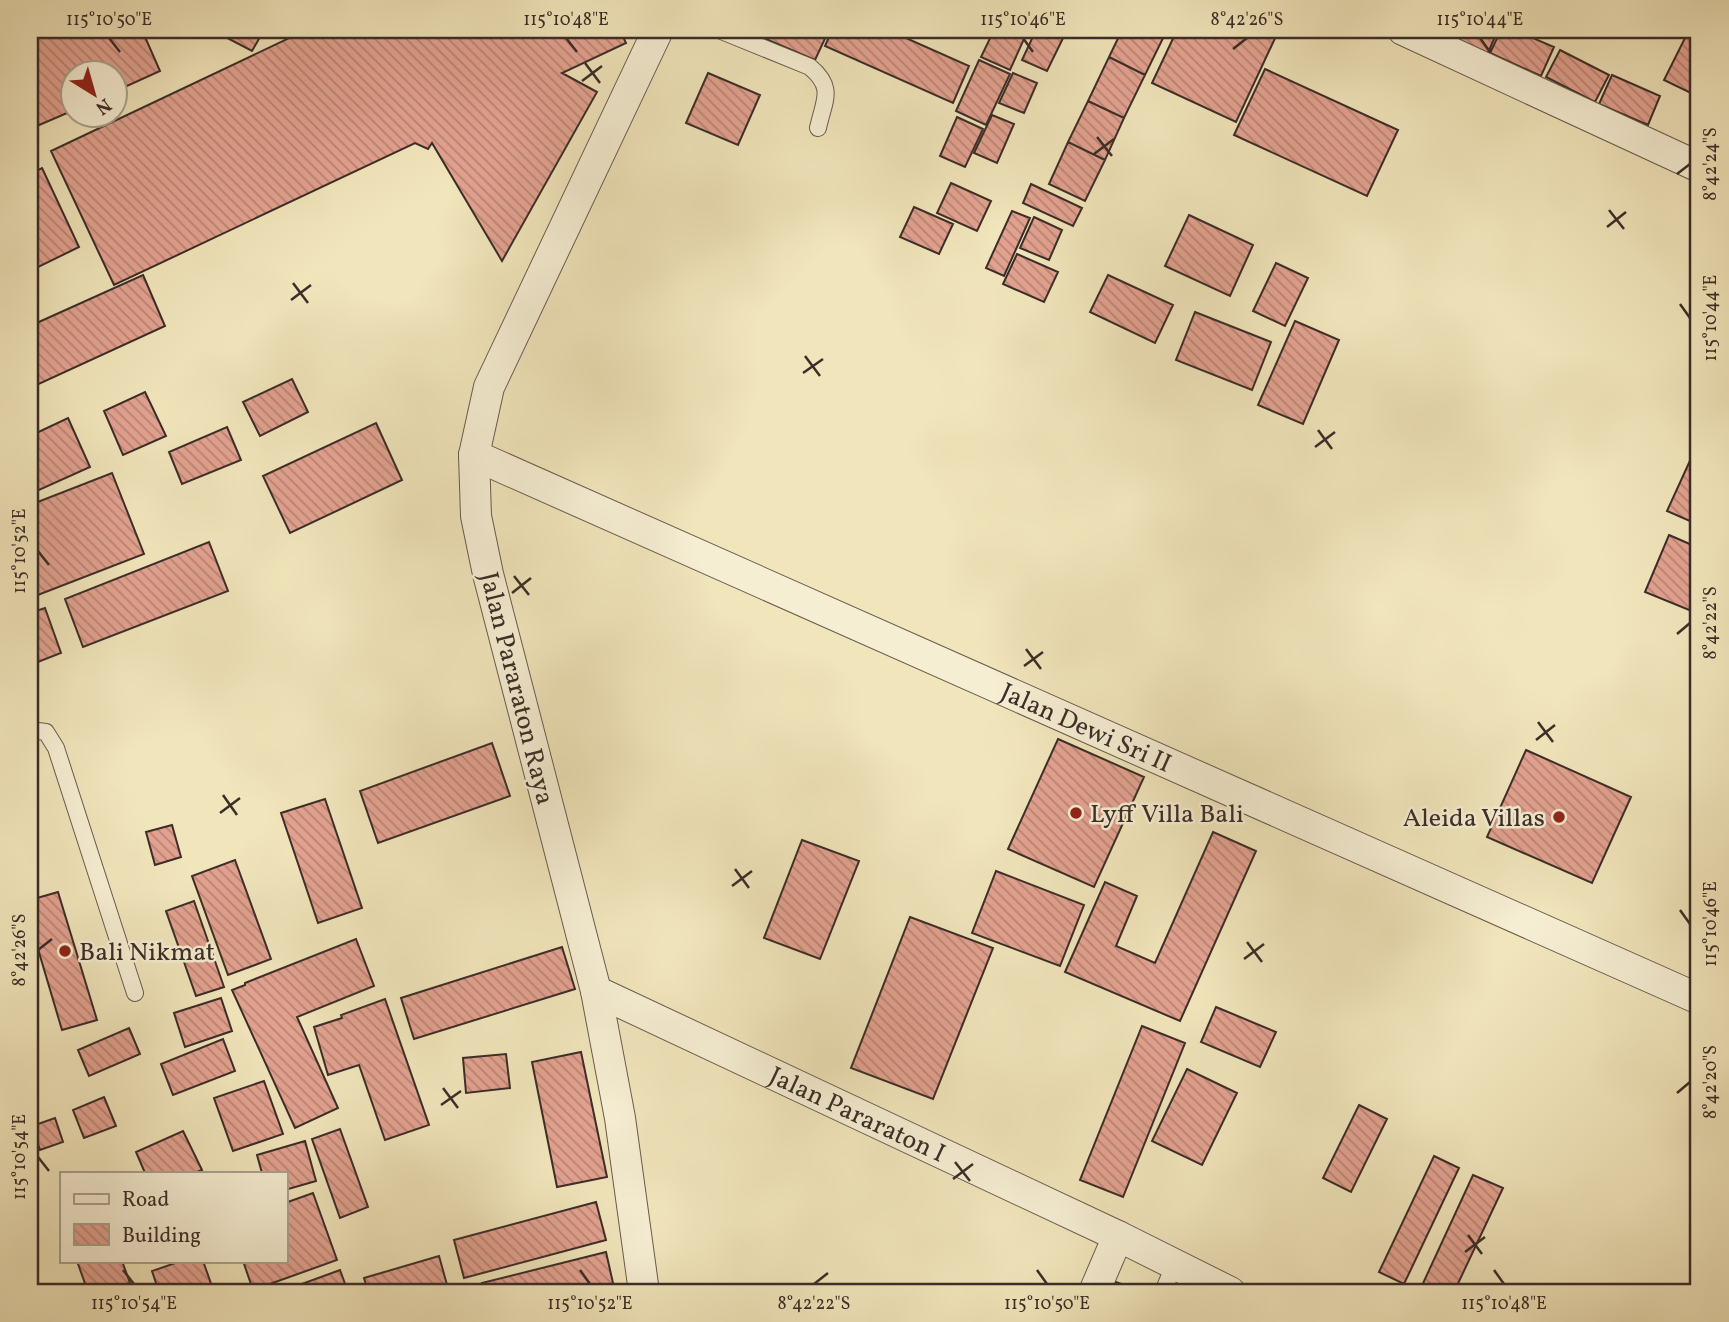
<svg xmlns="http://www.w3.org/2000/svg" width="1729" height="1322" font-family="Vollkorn,serif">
<defs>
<pattern id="building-back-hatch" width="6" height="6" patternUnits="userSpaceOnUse" patternTransform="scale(1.75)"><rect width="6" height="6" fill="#e3a290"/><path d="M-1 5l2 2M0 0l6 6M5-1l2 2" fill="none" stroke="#b98476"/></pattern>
</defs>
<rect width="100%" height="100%" fill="#f1e5bb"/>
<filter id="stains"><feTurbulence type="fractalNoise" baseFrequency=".00286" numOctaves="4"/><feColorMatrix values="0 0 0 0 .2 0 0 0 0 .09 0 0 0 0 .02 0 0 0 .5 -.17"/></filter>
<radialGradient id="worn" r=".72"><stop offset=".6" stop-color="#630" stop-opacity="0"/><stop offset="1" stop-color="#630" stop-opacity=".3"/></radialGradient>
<!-- building -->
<path fill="url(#building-back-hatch)" stroke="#3b2d28" stroke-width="2" d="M30 30H142L160 71 116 91V74H74V110L30 129Z
M212 30H264L252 51Z
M303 30H620L626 43 562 73 597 92 502 261 432 143 428 149 415 143 114 285 51 151 302 32Z
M745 30H829L815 60Z
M832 30H888L969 66 953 103 825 46Z
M994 30H1028L1010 70 981 57Z
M1036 30H1054L1065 34 1047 71 1022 60Z
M1122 30H1167L1145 75 1109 57Z
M1177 30H1268L1277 34 1236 122 1152 83Z
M1432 30H1498L1487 55Z
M1501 30H1514L1554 47 1541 76 1490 53Z
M1689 30H1699V97L1664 80Z
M1560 50 1609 75 1595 102 1546 77Z
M1109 57 1145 75 1124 118 1088 101Z
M979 60 1010 74 986 125 956 111Z
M1265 69 1398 130 1367 196 1234 135Z
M708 73 760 95 738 145 686 123Z
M1013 73 1037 83 1024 113 999 103Z
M1612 75 1660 96 1648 125 1599 104Z
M1088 101 1124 118 1105 160 1068 142Z
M992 115 1014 124 997 163 974 153Z
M957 117 983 129 965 167 940 156Z
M1068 142 1105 160 1085 201 1049 184Z
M42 168 79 247 30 271V174Z
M951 183 991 201 977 231 937 213Z
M1031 184 1082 208 1073 226 1023 203Z
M914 207 953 224 939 254 900 237Z
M1012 211 1030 218 1004 276 986 268Z
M1189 215 1253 245 1230 296 1165 266Z
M1034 217 1062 230 1049 260 1020 248Z
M1017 254 1058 272 1044 302 1003 284Z
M1276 263 1308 278 1285 326 1253 311Z
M143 275 165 326 30 388V326Z
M1108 275 1173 305 1155 343 1090 312Z
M1195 312 1271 342 1252 390 1176 360Z
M1295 321 1339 340 1303 424 1258 405Z
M292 379 308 412 260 436 243 402Z
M145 392 166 436 123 455 104 411Z
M68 418 90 467 30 494V436Z
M376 423 402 480 290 533 263 476Z
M227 427 241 460 182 484 169 452Z
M1699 441V525L1667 511Z
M112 473 144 554 30 598V505Z
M1669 535 1699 548V614L1645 592Z
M209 542 228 591 83 647 65 599Z
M45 608 61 653 30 665V613Z
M1058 739 1144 777 1094 887 1008 849Z
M492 743 510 796 378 843 360 791Z
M1526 750 1631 797 1592 883 1487 837Z
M325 799 362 908 318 923 281 813Z
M172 825 181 857 155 865 146 832Z
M1213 832 1256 851 1180 1021 1065 972 1105 882 1137 896 1116 946 1155 963Z
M802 840 859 861 820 959 764 938Z
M235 860 271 959 228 975 192 876Z
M996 871 1084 905 1060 966 972 933Z
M58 892 97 1020 62 1030 30 922V900Z
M194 901 224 987 196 996 166 911Z
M910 917 993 948 933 1099 851 1068Z
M356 939 374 986 297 1017 338 1108 295 1128 232 990 245 985V983Z
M562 947 575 989 414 1039 401 998Z
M221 998 232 1031 185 1047 174 1013Z
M385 999 429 1125 385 1140 359 1065 328 1075 314 1027 342 1018 341 1015Z
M1216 1007 1276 1032 1260 1067 1201 1042Z
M1142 1026 1185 1043 1123 1197 1080 1180Z
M129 1028 140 1054 89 1076 78 1050Z
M223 1039 235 1071 173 1095 161 1064Z
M581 1052 607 1177 557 1187 532 1062Z
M506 1054 510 1088 466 1093 463 1058Z
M1187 1069 1237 1093 1202 1165 1152 1141Z
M264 1081 283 1134 233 1151 214 1098Z
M104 1097 116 1126 84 1138 73 1110Z
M1359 1105 1387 1119 1351 1192 1323 1178Z
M55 1118 63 1142 40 1150 32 1126Z
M340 1129 368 1207 340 1218 312 1139Z
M183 1131 202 1170 194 1173H145L136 1152Z
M305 1141 316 1181 285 1190V1173H262L257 1155Z
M1434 1156 1459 1168 1404 1284 1379 1272Z
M1473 1175 1503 1188 1454 1292H1419Z
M313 1193 337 1260 253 1290 243 1261H285V1203Z
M596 1202 606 1240 464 1278 454 1240Z
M606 1252 615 1292H485L482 1283Z
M439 1256 449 1292H368L364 1278Z
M77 1261H122L130 1283 103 1292H88Z
M181 1261H203L214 1292H159L152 1271Z
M340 1270 348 1292H280Z
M1110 1280 1144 1292H1106Z"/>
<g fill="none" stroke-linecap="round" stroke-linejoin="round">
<!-- service casing -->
<g stroke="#685b4d" stroke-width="18">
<path id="service" d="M719 30 810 67C835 88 824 100 818 128
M30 730 46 732 56 748 135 993
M1163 1292 1174 1265"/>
</g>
<!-- minor casing -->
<g stroke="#685b4d" stroke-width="32">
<g id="minor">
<path d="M1403 30 1699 167"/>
<path id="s1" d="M474 455 1699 999"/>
<path id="s2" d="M596 991 1118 1236 1230 1292"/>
<path d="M644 1292 620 1118 596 991 488 574 476 516 474 455 489 387 658 30"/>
<path d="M1094 1292 1118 1236"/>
</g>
</g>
<!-- service -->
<use href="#service" stroke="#f6eed3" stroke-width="16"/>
<!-- minor -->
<use href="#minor" stroke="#f6eed3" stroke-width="30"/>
</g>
<!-- ticks -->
<path fill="none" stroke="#3b2d28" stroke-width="2.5" d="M109 38 120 52M566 38 577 52M1023 38 1033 52M1480 38 1490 52M1233 49 1247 38M585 63 600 83M582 81 602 66M1097 137 1112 156M1094 154 1114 139M1677 174 1690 164M1609 210 1624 229M1607 227 1626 212M293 283 308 303M291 300 311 285M1680 304 1690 318M805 356 820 376M803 373 823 359M1318 430 1332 449M1315 447 1335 432M38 551 49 565M514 576 529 595M512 593 531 578M1677 634 1690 623M1026 649 1041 669M1024 666 1043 652M1538 722 1553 742M1536 740 1555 725M223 795 237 815M220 813 240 798M735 869 749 888M732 886 752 871M1680 910 1690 924M1247 942 1262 962M38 950 52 939M1244 959 1264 944M443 1088 458 1108M1677 1093 1690 1082M441 1105 461 1091M38 1157 49 1171M955 1162 970 1181M953 1179 973 1164M1468 1235 1482 1254M1465 1252 1485 1237M123 1270 134 1284M580 1270 590 1284M1037 1270 1047 1284M1494 1270 1504 1284M814 1284 828 1273"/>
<!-- markers -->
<g fill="#8f2418" stroke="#f6eed3" stroke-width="2.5">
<circle cx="1076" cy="813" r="7"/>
<circle cx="1559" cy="817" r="7"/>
<circle cx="65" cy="951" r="7"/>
</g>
<g text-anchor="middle" stroke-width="5" stroke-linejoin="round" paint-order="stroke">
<!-- street labels -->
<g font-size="26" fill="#3b2d28" stroke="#f6eed3">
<text transform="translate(518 688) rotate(76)" y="9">Jalan Pararaton Raya</text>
<text dy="9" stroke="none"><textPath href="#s1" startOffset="670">Jalan Dewi Sri II</textPath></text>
<text dy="9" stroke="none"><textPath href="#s2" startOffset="289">Jalan Pararaton I</textPath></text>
</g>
<!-- poi labels -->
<g font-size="26" fill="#3b2d28" stroke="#f6eed3" text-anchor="start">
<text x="1090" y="822">Lyff Villa Bali</text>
<text x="1545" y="826" text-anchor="end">Aleida Villas</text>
<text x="79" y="960">Bali Nikmat</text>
</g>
</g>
<!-- margin -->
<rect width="1729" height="1322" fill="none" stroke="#f1e5bb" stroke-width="77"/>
<!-- legend -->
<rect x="60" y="1172" width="228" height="91" fill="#f6eed3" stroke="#aba18f" stroke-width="2"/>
<rect x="74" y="1194" width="35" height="10" fill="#f6eed3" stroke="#aba18f" stroke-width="2"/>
<text x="122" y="1206" font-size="21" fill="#3b2d28">Road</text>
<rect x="74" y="1224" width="35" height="21" fill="url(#building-back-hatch)" stroke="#aba18f" stroke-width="2"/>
<text x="122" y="1242" font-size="21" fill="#3b2d28">Building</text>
<!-- north arrow -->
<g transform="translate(94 94) rotate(143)"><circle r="33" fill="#f6eed3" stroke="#aba18f" stroke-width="2"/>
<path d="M0-5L12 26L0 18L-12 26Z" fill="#8f2418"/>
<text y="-10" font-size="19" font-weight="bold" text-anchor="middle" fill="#3b2d28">N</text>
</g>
<rect x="38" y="38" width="1652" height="1246" fill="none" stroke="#3b2d28" stroke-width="2.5"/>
<g font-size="18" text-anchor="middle" fill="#3b2d28">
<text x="109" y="25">115°10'50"E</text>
<text x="566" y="25">115°10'48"E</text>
<text x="1023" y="25">115°10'46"E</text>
<text x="1247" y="25">8°42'26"S</text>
<text x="1480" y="25">115°10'44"E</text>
<text transform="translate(1710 164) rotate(-90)" y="6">8°42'24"S</text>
<text transform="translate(1710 318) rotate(-90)" y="6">115°10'44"E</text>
<text transform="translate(19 551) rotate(-90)" y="6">115°10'52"E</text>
<text transform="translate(1710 623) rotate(-90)" y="6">8°42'22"S</text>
<text transform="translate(1710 924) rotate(-90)" y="6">115°10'46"E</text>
<text transform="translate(19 950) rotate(-90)" y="6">8°42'26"S</text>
<text transform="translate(1710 1082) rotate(-90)" y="6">8°42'20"S</text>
<text transform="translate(19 1157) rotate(-90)" y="6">115°10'54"E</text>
<text x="134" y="1309">115°10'54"E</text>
<text x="590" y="1309">115°10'52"E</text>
<text x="814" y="1309">8°42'22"S</text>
<text x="1047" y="1309">115°10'50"E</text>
<text x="1504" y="1309">115°10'48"E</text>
</g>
<rect width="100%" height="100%" filter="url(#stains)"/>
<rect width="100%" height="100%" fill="url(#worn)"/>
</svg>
